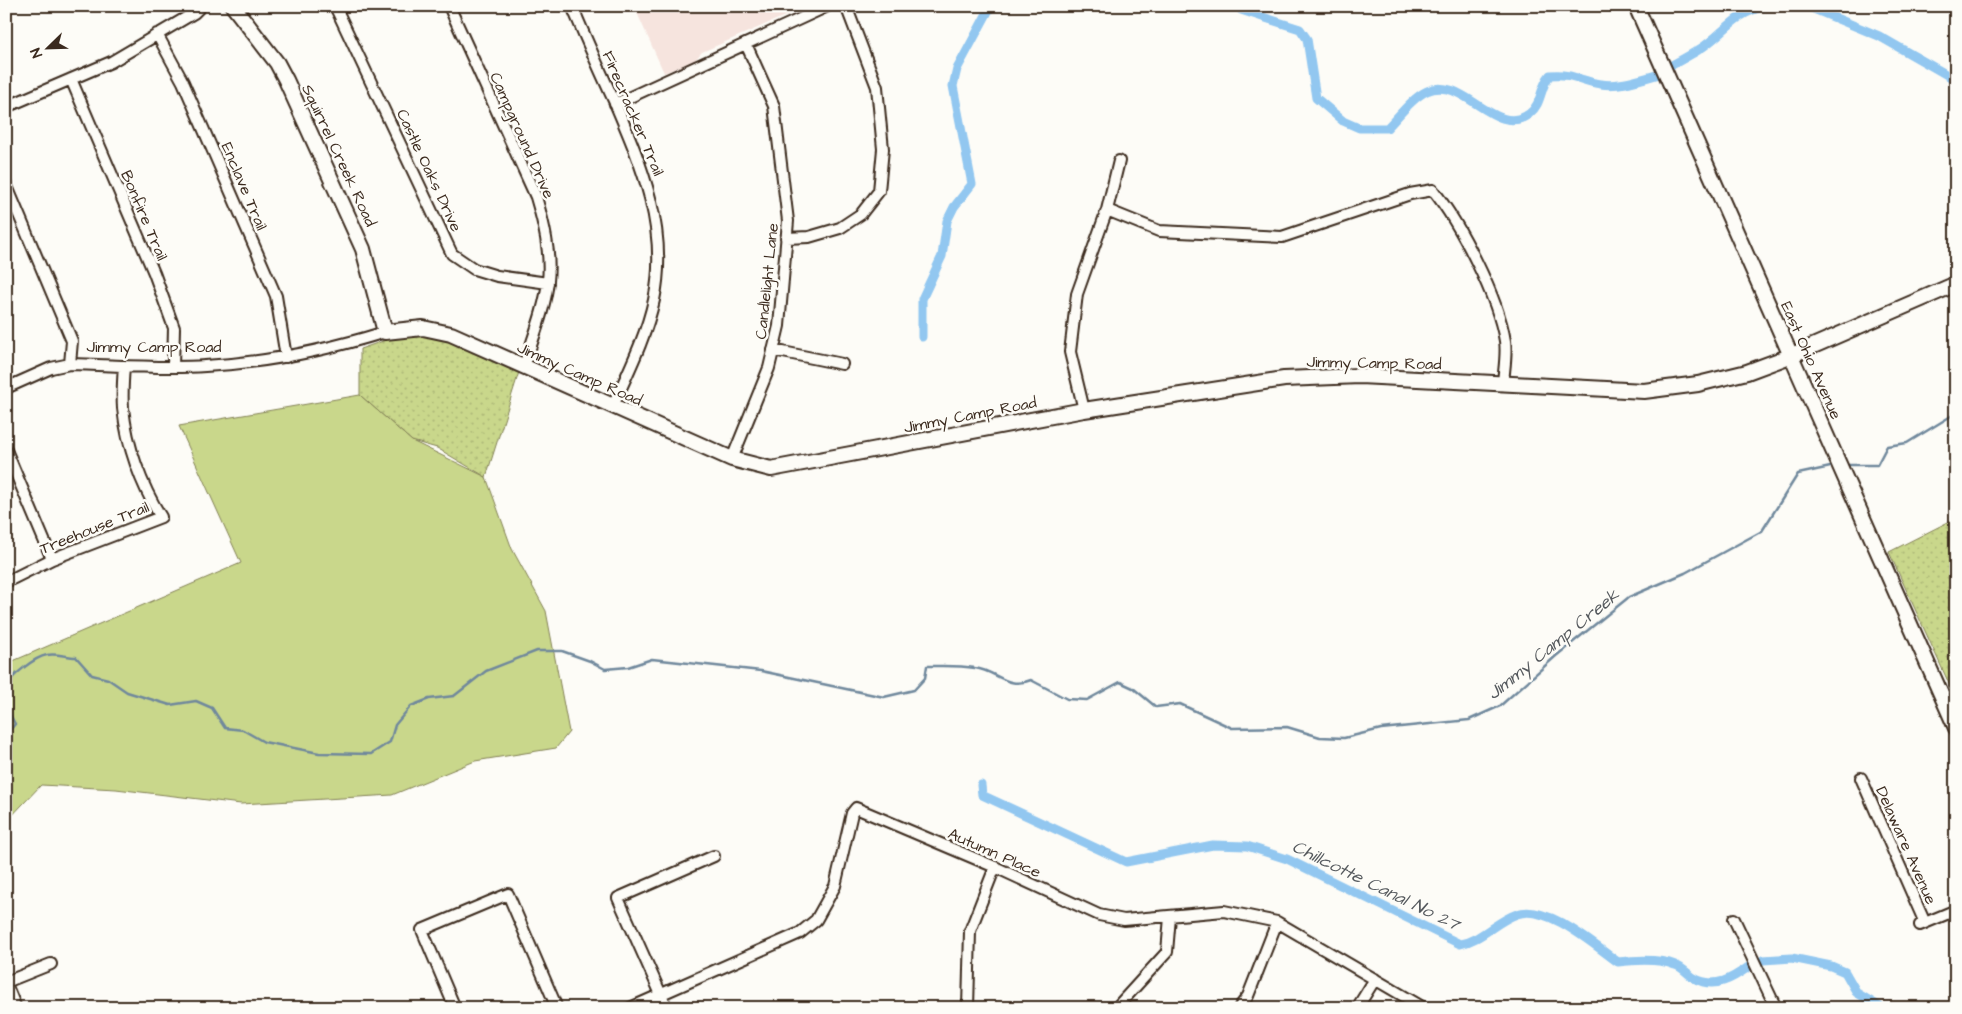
<svg xmlns="http://www.w3.org/2000/svg" width="1962" height="1014" font-family="'Architects Daughter',sans-serif">
<defs>
<pattern id="park-dots" width="8" height="8" patternUnits="userSpaceOnUse" patternTransform="scale(1.25)"><rect width="8" height="8" fill="#c9d78b"/><path d="M2 2h.1M6 6h.1" fill="none" stroke="#aeb978" stroke-width="1.8" stroke-linecap="round"/></pattern>
</defs>
<rect width="100%" height="100%" fill="#fdfcf7"/>
<filter id="ink" filterUnits="userSpaceOnUse"><feTurbulence type="fractalNoise" baseFrequency=".02" numOctaves="2"/><feDisplacementMap in="SourceGraphic" scale="10" xChannelSelector="R" yChannelSelector="G"/><feConvolveMatrix kernelMatrix="1 2 1 2 8 2 1 2 1" color-interpolation-filters="sRGB"/></filter>
<g filter="url(#ink)">
<!-- built -->
<path fill="#f6e4de" d="M634 6H808L702 52 694 61 664 73Z"/>
<!-- grass -->
<path fill="#c9d78b" stroke="#828054" d="M360 395 412 441 486 477 512 549 546 611 569 732 556 748 475 761 392 795 241 804 116 789 41 785 6 822V664L241 563 179 426Z"/>
<!-- park -->
<path fill="url(#park-dots)" stroke="#828054" d="M420 335 443 339 519 372 486 477 437 448 412 441 360 395V349L392 338Z
M1956 518V699L1889 552Z"/>
<g fill="none" stroke-linecap="round" stroke-linejoin="round">
<!-- stream -->
<path stroke="#6f889c" stroke-width="2.5" d="M1846 465H1877L1887 446 1907 443 1956 413
M6 687C11 676 35 657 47 655 56 653 67 657 76 657L92 675 108 679 127 692 170 705 196 701 212 708 225 728 243 730 264 742 319 753 371 754 390 742 395 725 411 706 429 699 454 696 486 671 537 651H562L590 661 605 669 628 667 652 659 761 671 884 697 914 690 925 678 927 666C943 666 959 665 975 668 997 671 1007 690 1031 680L1067 699 1087 700 1120 682 1133 688 1156 707 1180 704 1232 728 1287 727 1320 737 1344 738 1381 729 1469 720 1500 706 1556 656 1629 597 1685 573 1762 531 1798 474 1835 466
M6 707 15 724 6 735"/>
<!-- canal -->
<path stroke="#92c7f0" stroke-width="9" d="M1239 6 1241 10 1300 29 1307 39 1316 98 1343 121 1359 128H1387C1399 116 1412 98 1427 91 1463 74 1495 139 1529 114 1543 103 1539 88 1550 75 1574 73 1580 81 1601 84 1618 87 1639 80 1656 75
M1800 6 1809 7 1879 36 1956 80
M1672 65C1683 59 1694 53 1703 47 1726 31 1736 12 1766 6
M922 337V299L942 256 947 221 954 207 972 184 953 86 957 69 991 6
M981 785 982 795 1126 862 1213 845 1247 846 1287 859 1460 944C1482 940 1496 921 1517 914 1547 903 1595 946 1618 962 1635 960 1658 958 1675 965 1682 967 1688 974 1694 978 1715 990 1733 978 1750 966
M1763 960 1792 958 1831 966 1845 972 1857 993 1882 1008"/>
<!-- street casing -->
<g stroke="#3b2a1e" stroke-width="14">
<path id="street" d="M335 6 452 254 474 269 497 276 548 283
M449 6 536 197C544 224 551 253 548 281 545 310 532 340 524 367
M572 6C586 39 600 71 615 103 642 166 669 230 654 300 646 337 628 372 613 406
M157 34 183 82 276 296 286 357
M71 79 154 273 174 328 173 367
M615 104 828 6
M6 107 111 62 194 13 201 6
M6 184 72 341 70 364
M1107 210 1119 161
M786 238 809 237 840 228 861 214 879 191 883 149 877 87 846 6
M773 350 842 364
M6 388 51 368 70 364C115 365 160 369 205 366 266 363 327 350 385 332
M1084 410 1070 352 1077 294 1107 210 1159 231 1282 237 1410 194 1433 190C1460 224 1498 297 1505 341 1507 354 1504 369 1503 383
M6 450 52 559
M732 459 769 368 779 326 788 221 774 106 746 44
M6 582 52 559 161 517C141 485 127 446 123 408 122 394 123 379 124 366
M1861 778 1925 923
M1734 919 1776 1008
M1920 925 1956 910
M6 982 51 964
M6 984 16 1008
M455 1008 422 930 508 894 557 1008
M630 1008 800 933 816 920 835 886 852 813 856 808 995 867 1099 915 1124 920 1224 911 1277 922 1424 1008
M667 1008 618 898 714 856
M968 1008 970 931 995 867
M1116 1008 1167 952 1170 917
M1239 1008 1248 996 1277 922
M1357 1008 1375 979"/>
</g>
<!-- secondary casing -->
<g stroke="#3b2a1e" stroke-width="18">
<path id="secondary" d="M233 6 277 63 286 80 363 249 385 332 423 328 451 334 732 459 771 469 1084 410 1284 379 1360 376 1644 391 1698 384 1747 372 1790 356 1956 284
M1636 6 1956 728"/>
</g>
<!-- street -->
<use href="#street" stroke="#fdfcf7" stroke-width="10"/>
<!-- secondary -->
<use href="#secondary" stroke="#fdfcf7" stroke-width="14"/>
</g>
</g>
<g text-anchor="middle" stroke-width="5" stroke-linejoin="round" paint-order="stroke">
<!-- street labels -->
<g font-size="16" fill="#3b2a1e" stroke="#fdfcf7">
<text transform="translate(634 113) rotate(67)" y="6">Firecracker Trail</text>
<text transform="translate(523 135) rotate(66)" y="6">Campground Drive</text>
<text transform="translate(340 155) rotate(65)" y="6">Squirrel Creek Road</text>
<text transform="translate(430 170) rotate(65)" y="6">Castle Oaks Drive</text>
<text transform="translate(245 186) rotate(67)" y="6">Enclave Trail</text>
<text transform="translate(145 215) rotate(67)" y="6">Bonfire Trail</text>
<text transform="translate(766 281) rotate(-84)" y="6">Candlelight Lane</text>
<text x="154" y="352">Jimmy Camp Road</text>
<text transform="translate(1812 360) rotate(66)" y="6">East Ohio Avenue</text>
<text transform="translate(1374 362) rotate(1)" y="6">Jimmy Camp Road</text>
<text transform="translate(580 373) rotate(24)" y="6">Jimmy Camp Road</text>
<text transform="translate(970 414) rotate(-11)" y="6">Jimmy Camp Road</text>
<text transform="translate(94 527) rotate(-22)" y="6">Treehouse Trail</text>
<text transform="translate(1907 845) rotate(66)" y="6">Delaware Avenue</text>
<text transform="translate(995 852) rotate(24)" y="6">Autumn Place</text>
</g>
<!-- water labels -->
<g font-size="18" font-style="italic" fill="#55595d" stroke="#fdfcf7">
<text transform="translate(1553 644) rotate(-39)" y="6">Jimmy Camp Creek</text>
<text transform="translate(1376 885) rotate(26)" y="6">Chillcotte Canal No 27</text>
</g>
</g>
<!-- margin -->
<rect width="1962" height="1014" fill="none" stroke="#fdfcf7" stroke-width="25"/>
<rect x="12" y="12" width="1937" height="989" fill="none" stroke="#3b2a1e" stroke-width="2" filter="url(#ink)"/>
<!-- north arrow -->
<g transform="translate(48 48) rotate(247)" stroke="#fdfcf7" stroke-width="4" paint-order="stroke">
<path d="M0-4L9 19L0 12L-9 19Z" fill="#3b2a1e"/>
<text y="-8" font-size="14" font-weight="bold" text-anchor="middle" fill="#3b2a1e">N</text>
</g>
</svg>
